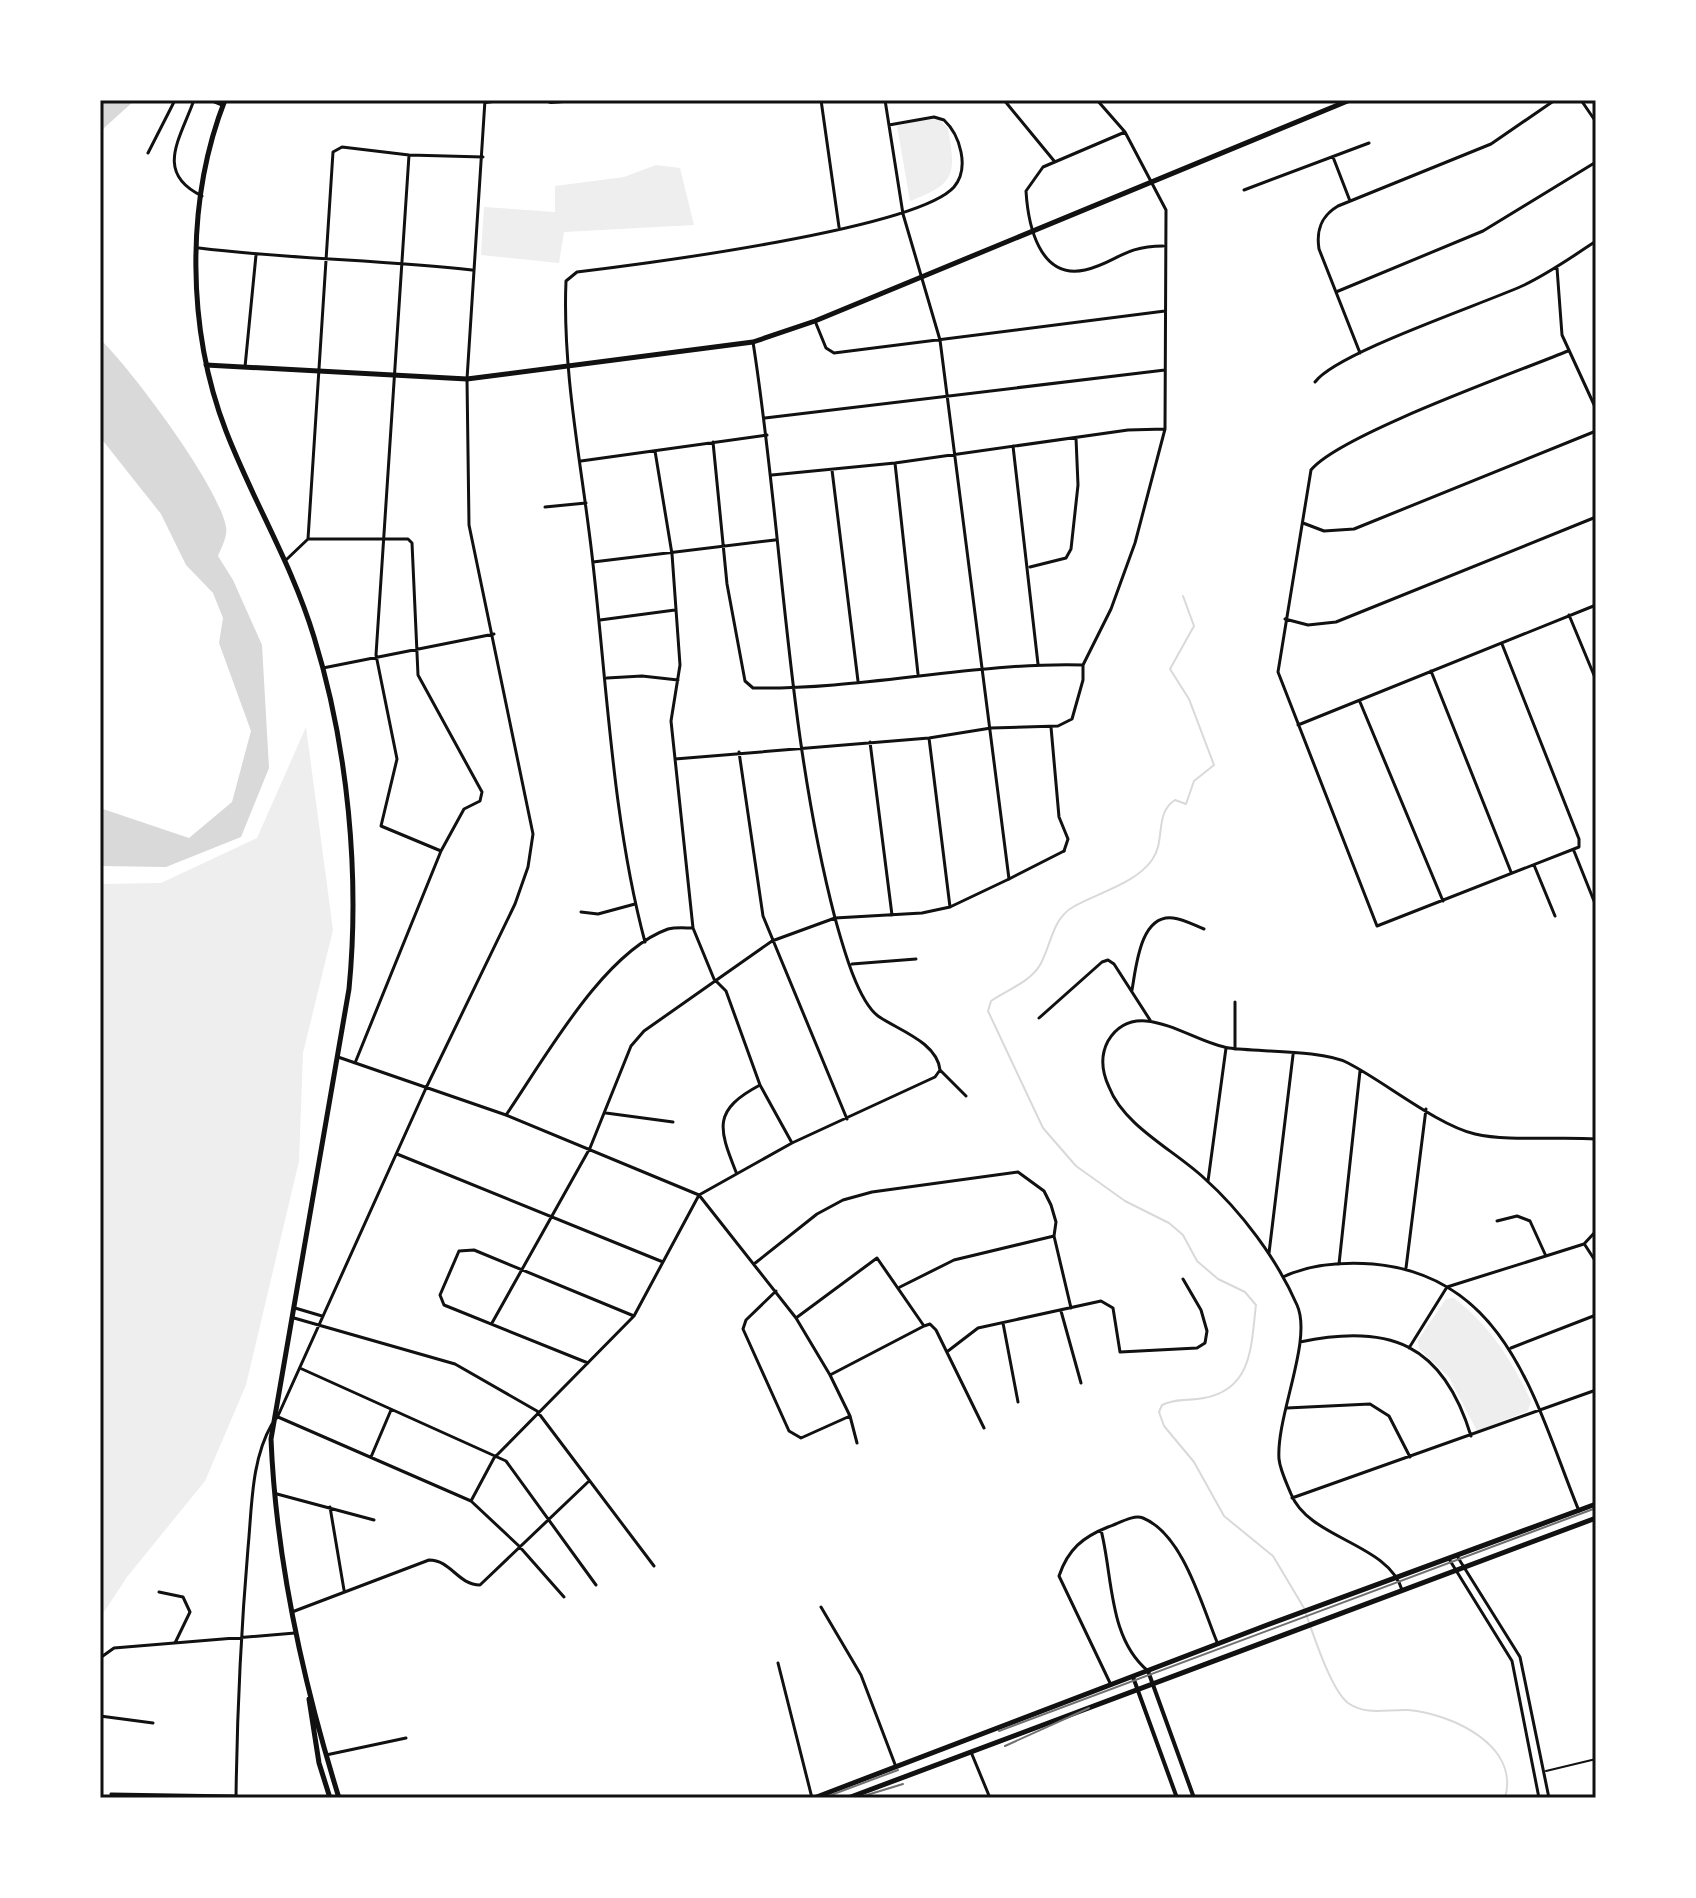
<svg xmlns="http://www.w3.org/2000/svg" width="1696" height="1898" font-family="Arial,sans-serif">
<rect width="100%" height="100%" fill="#fff"/>
<!-- green -->
<path fill="#eee" d="M935 116 948 128C956 174 956 184 910 201L897 126Z
M656 165 680 168 694 225 564 232 559 263 481 255 484 207 555 212V186L624 177Z
M306 727 333 930 303 1053 299 1161 246 1385 205 1481 127 1577 100 1618V884L161 883 257 838Z
M1454 1298C1491 1327 1511 1359 1531 1401L1528 1411 1477 1431 1449 1377 1419 1349 1418 1340 1446 1299Z"/>
<!-- water -->
<path fill="#d9d9d9" d="M100 100H135L104 128 100 138Z
M100 339C132 370 219 486 226 527 228 536 221 548 218 556L233 580 262 645 269 768 241 837 166 867 100 866V808L189 838 232 802 251 731 219 643 223 618 213 593 186 565 161 514 100 437Z"/>
<g fill="none" stroke-linecap="round" stroke-linejoin="round">
<!-- stream -->
<path stroke="#d9d9d9" stroke-width="2" d="M1183 596 1194 626 1170 669 1189 699 1214 765 1194 781 1186 804 1175 800C1154 813 1166 841 1152 860 1135 884 1097 893 1073 907 1052 919 1051 946 1040 965 1030 982 1007 990 991 1001L988 1011 1043 1128 1076 1166 1125 1201 1169 1223 1183 1235 1197 1261 1218 1279 1245 1292 1256 1305C1251 1345 1253 1389 1204 1398 1189 1401 1175 1398 1162 1405L1159 1412 1164 1426 1194 1462 1224 1516 1273 1556 1304 1608
M1306 1614C1314 1636 1331 1690 1348 1703 1367 1716 1387 1709 1408 1710 1452 1714 1520 1745 1505 1798"/>
<!-- service -->
<path stroke="#111" stroke-width="2" d="M541 100 551 103 589 100
M486 103 506 100
M1546 1771 1596 1759"/>
<!-- pedestrian -->
<path stroke="#111" stroke-width="3" d="M1009 879 1064 851"/>
<!-- minor -->
<path stroke="#111" stroke-width="3" d="M194 100C180 139 154 173 202 196
M210 100 222 105
M821 100 839 227
M1004 100 1055 162
M1581 100 1596 122
M1125 132 1043 167 1026 191C1028 224 1039 280 1085 270 1116 263 1123 246 1163 246
M148 153 175 100
M409 155 376 655 397 759 381 826 441 851
M1333 157 1350 201
M1244 190 1369 143
M199 248C289 259 381 260 472 270
M1557 268 1562 335 1596 409
M1336 292 1483 231 1596 162
M815 321 826 348 834 353 1165 311
M753 342C783 533 786 730 835 918 842 943 857 1000 878 1016 898 1030 937 1042 940 1070
M1360 353 1319 249C1316 230 1321 216 1338 206L1491 144 1555 100
M245 367 256 255
M1315 382C1336 353 1480 305 1522 286 1548 274 1572 257 1596 241
M765 418 1165 370
M713 442 727 584 745 681 753 688C863 690 972 662 1083 665
M1013 446 1038 664
M655 451 672 554 680 665 671 721 693 928 714 979 726 991 760 1085 792 1143
M581 461 767 435
M895 463 918 674
M832 470 858 681
M772 475 895 463 1128 430 1165 429
M545 507 586 503
M1303 523 1324 531 1354 529 1596 431
M308 539H408L412 543 418 675 482 792 480 801 464 809 441 851 355 1063
M287 559 308 539 333 152 342 147 409 155 483 157
M593 562 775 540
M1030 567 1066 558 1071 549 1078 485 1076 438
M1569 615 1596 680
M1285 619 1308 625 1336 622 1596 517
M600 620 675 610
M1502 644 1579 839V847L1377 926 1278 672 1311 470C1339 435 1517 372 1568 351
M323 668 494 634
M1431 671 1511 872
M607 678 642 676 678 680
M1360 702 1443 901
M1298 725 1596 605
M1051 727 1059 817 1068 839 1064 851
M929 738 950 907
M870 742 892 915
M739 752 763 916 847 1119
M675 759 929 738 991 728 1058 726 1072 719 1083 680V665L1111 609 1135 543 1165 429 1166 210 1125 132 1097 100
M1574 851 1594 901
M1534 865 1555 916
M581 912 598 914 635 904
M645 942C613 823 607 687 593 564 583 471 562 375 566 281L577 272C643 264 917 229 954 187 970 168 960 135 944 120L934 117 889 125
M852 964 916 959
M1132 990C1136 968 1140 914 1173 918 1183 919 1194 925 1204 929
M1039 1018 1102 962 1108 960 1114 964 1150 1020
M1235 1049V1002
M338 1057 506 1115 699 1195 796 1318 830 1375 850 1416 857 1443
M940 1070 966 1096
M606 1113 673 1122
M506 1115C544 1060 603 952 668 929 676 927 685 928 693 928
M397 1154 663 1262
M736 1172C718 1127 713 1110 760 1085
M1208 1181 1226 1048
M1497 1221 1517 1216 1530 1221 1545 1254
M1585 1245 1596 1262
M1269 1253 1293 1055
M754 1264 817 1214 843 1200 872 1192 1018 1172 1044 1191 1051 1205 1056 1222 1054 1236 1071 1308
M1339 1264 1360 1071
M1406 1268 1426 1109
M1283 1277C1310 1264 1344 1262 1373 1264 1509 1276 1536 1406 1579 1511
M900 1287 954 1260 1054 1236
M776 1291 746 1320 743 1329 789 1431 801 1438 850 1416
M295 1308 322 1316
M1061 1311 1081 1383
M294 1318 455 1364 537 1411 654 1566
M796 1318 877 1258 924 1326 930 1324 936 1330 984 1428
M492 1323 590 1148 631 1046 644 1031 772 941 835 918 922 913 950 907 1009 879 940 340 903 214 885 100
M1003 1323 1018 1402
M1300 1342C1390 1323 1443 1344 1471 1436
M1409 1348 1447 1287 1584 1244 1596 1231
M1511 1348 1596 1315
M948 1351 978 1328 1101 1301 1113 1308 1120 1352 1197 1348 1205 1343 1207 1331 1201 1310 1183 1279
M588 1363 444 1305 440 1295 459 1251 474 1250 634 1316
M302 1369 506 1461 596 1585
M830 1375 924 1326
M1287 1408 1370 1404 1389 1416 1410 1457
M278 1417 471 1501 519 1546 564 1597
M277 1418 426 1088 515 904 528 867 533 834 469 525 467 379 485 100
M371 1457 391 1410
M277 1494 374 1520
M1292 1498 1596 1390
M471 1501 494 1458 634 1316 699 1195 792 1143 935 1077 940 1070
M330 1507 344 1590
M1101 1530C1113 1576 1108 1638 1148 1671
M1457 1556 1520 1657 1549 1798
M1449 1559 1512 1661 1539 1798
M1402 1590C1388 1543 1309 1539 1291 1494 1287 1484 1280 1470 1279 1459 1276 1416 1313 1340 1297 1305 1277 1259 1241 1211 1204 1178 1174 1150 1124 1126 1109 1087 1102 1072 1100 1056 1108 1041 1136 994 1192 1043 1229 1048 1259 1052 1323 1050 1348 1063 1385 1082 1437 1125 1475 1134 1509 1142 1559 1136 1596 1139
M159 1592 183 1597 190 1612 175 1643
M821 1607 861 1675 896 1767
M292 1612 429 1560C451 1560 458 1585 480 1585L588 1482
M100 1658 114 1648 295 1633
M778 1663 812 1798
M1111 1685 1059 1576C1068 1549 1083 1537 1108 1527 1118 1524 1133 1514 1143 1518 1183 1534 1202 1606 1217 1642
M100 1716 153 1723
M971 1752 990 1798
M326 1755 406 1738
M111 1794 235 1796
M1403 1797V1798
M236 1798C237 1714 241 1631 248 1548 252 1507 251 1460 272 1424"/>
<!-- tertiary -->
<path stroke="#111" stroke-width="4" d="M1148 1671 1194 1798
M1133 1677 1177 1798"/>
<!-- secondary -->
<path stroke="#111" stroke-width="5" d="M206 365 467 379 753 342 815 321 1350 100"/>
<!-- primary -->
<path stroke="#111" stroke-width="5" d="M225 100C185 202 187 330 226 431 253 501 292 564 314 637 348 747 360 875 349 989L271 1439C276 1561 303 1682 339 1798
M309 1699 319 1763 330 1798
M814 1798 1267 1625 1596 1504
M848 1798 1596 1518"/>
<!-- rail -->
<path stroke="#707070" stroke-width="2" d="M999 1731 1596 1508
M1005 1746 1089 1708
M823 1798 898 1770
M857 1798 903 1784"/>
</g>
<!-- border -->
<rect width="1696" height="1898" fill="none" stroke="#ffffff" stroke-width="204"/>
<rect x="102" y="102" width="1492" height="1694" fill="none" stroke="#111" stroke-width="3"/>
</svg>
